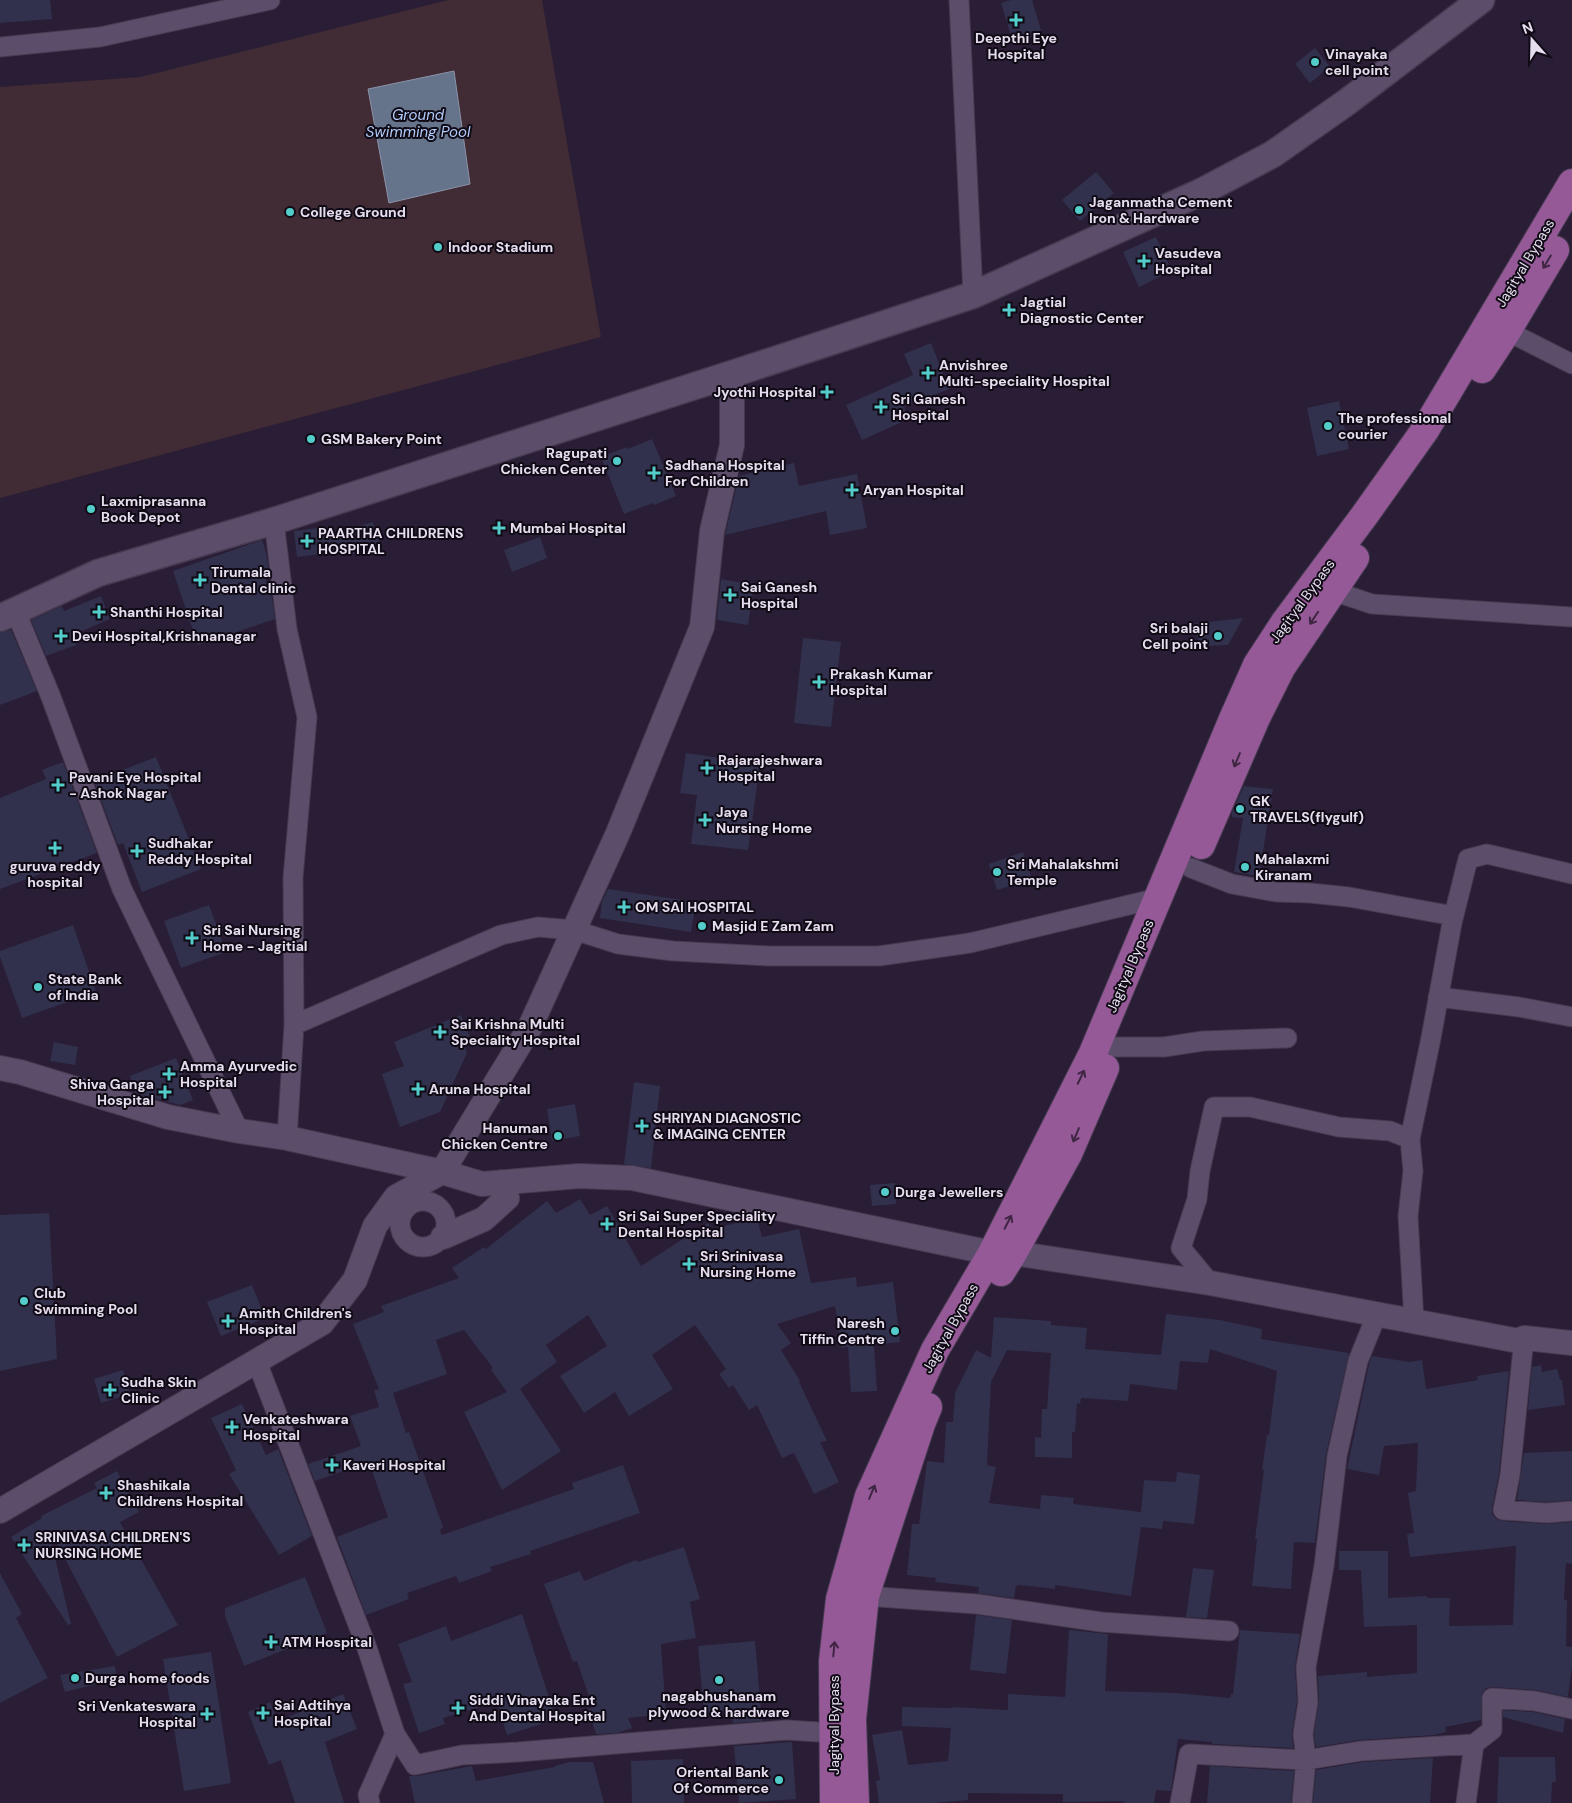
<svg xmlns="http://www.w3.org/2000/svg" width="1572" height="1803" font-family="'DM Sans',sans-serif">
<rect width="100%" height="100%" fill="#2a1d36"/>
<!-- green -->
<path fill="#412b34" d="M448 0H542L601 337 0 498V87L141 77Z"/>
<!-- water -->
<path fill="#65738b" stroke="#8c93a9" d="M454 71 470 184 389 203 368 89Z"/>
<!-- building -->
<path fill="#32314d" d="M0 0H50L52 19 0 23Z
M1011 0H1032L1042 34 1013 43 1001 3Z
M1315 48 1330 67 1310 83 1295 64Z
M1096 172 1114 193 1080 221 1062 200Z
M1156 237 1172 271 1139 287 1123 252Z
M931 343 949 389 904 407 909 419 862 440 846 405 913 375 904 354Z
M1339 401 1349 449 1317 456 1307 408Z
M652 439 676 496 654 505 653 503 624 514 601 457 627 447 628 449Z
M794 463 799 486 857 474 867 528 830 535 826 511 725 535 739 476Z
M373 522 380 546 347 556 345 551 297 557 294 531 333 526 334 533Z
M540 537 547 558 512 572 504 550Z
M262 540 266 552 269 570 263 572 272 598 275 619 198 645 173 571Z
M721 579 754 585 748 625 717 620Z
M101 596 110 619 73 635 76 645 46 656 31 620 62 606 64 611Z
M1243 618 1228 645 1201 646 1192 624Z
M11 630 37 691 0 705V633Z
M803 638 841 642 831 727 794 723Z
M686 753 760 764 748 850 691 844 697 795 680 793Z
M156 757 201 869 142 892 123 843 118 845 94 781Z
M63 762 97 853 0 889V798L46 779 42 770Z
M1244 786 1273 789 1259 876 1234 872 1243 818 1232 817V812Z
M1023 852 1032 879 997 890 989 864Z
M608 889 696 902 691 932 600 918 602 901Z
M209 905 226 952 181 968 164 921Z
M73 925 96 992 22 1018 0 957V951Z
M461 1015 470 1037 462 1040 467 1053 440 1112 400 1127 382 1074 404 1066 394 1042Z
M54 1042 78 1047 75 1065 50 1061Z
M176 1058 193 1100 180 1105 135 1093 130 1076Z
M634 1082 660 1086 651 1168 624 1164Z
M575 1104 580 1136 552 1141 547 1109Z
M895 1183 896 1204 872 1206 870 1185Z
M580 1199 590 1215 607 1206 641 1266 708 1223 712 1229 756 1218H757L762 1237 799 1229 811 1283 856 1277 857 1287 893 1282 900 1342 874 1345 877 1391 851 1392 848 1347 842 1348 835 1306 777 1324 791 1343 781 1350 800 1381 799 1382 827 1441 820 1442 839 1482 814 1494 794 1453 782 1458 757 1405 749 1410 733 1385 729 1388 719 1374 726 1369 695 1325 652 1355 673 1389 629 1416 615 1392 584 1413 560 1376 607 1346 588 1315 546 1345 557 1362 520 1389 561 1451 502 1490 464 1412 507 1392 491 1370 493 1368 464 1330 436 1340 447 1374 393 1393 406 1433 409 1432 443 1527 440 1530 442 1535 574 1489 572 1483 623 1465 640 1513 530 1551 531 1554 490 1567 492 1571 459 1583 456 1576 407 1593 409 1599 366 1615 337 1537 388 1517 369 1462 315 1481 308 1464 361 1446 350 1416 379 1407 374 1390 379 1389 353 1324 384 1312 381 1306 459 1278 452 1268 484 1247 486 1249 547 1201 556 1213Z
M49 1213 57 1359 0 1371V1215Z
M252 1285 265 1318 221 1336 207 1302Z
M1166 1314 1220 1320 1262 1329 1261 1339 1349 1353 1326 1454 1315 1543 1294 1542 1291 1589 1252 1586 1257 1539H1255L1264 1470H1262L1267 1435H1269L1277 1371 1210 1349 1208 1363 1180 1361 1177 1390 1130 1384 1128 1401 1081 1398 1080 1404 1077 1403 1075 1432H1072V1458L1035 1457V1437L1041 1438 1042 1409H1047L1051 1353 1007 1350 991 1382 987 1465 996 1467 989 1503 1040 1509 1041 1495 1074 1498 1073 1504 1141 1512 1144 1480 1176 1482 1177 1472 1200 1475 1194 1524 1163 1521 1162 1529 1141 1527 1131 1596 1055 1585V1589L1020 1585 1016 1586 1014 1598 978 1593 979 1587 935 1582 936 1578 907 1575 912 1524H919L927 1461 944 1463 946 1422H953L955 1393 976 1350 991 1358 994 1317 1051 1321V1325L1087 1328 1085 1349 1161 1355Z
M1372 1356 1409 1362 1422 1360 1426 1389 1478 1380 1477 1376 1509 1371 1499 1473 1492 1508V1514L1496 1519 1502 1521 1546 1524 1572 1522V1564L1566 1563 1564 1600H1567L1566 1646 1572 1647V1666L1568 1697 1536 1690 1492 1687 1486 1688 1482 1693 1481 1720 1445 1727 1446 1732 1434 1735 1360 1740 1316 1747 1314 1734 1319 1702 1318 1676 1367 1672V1677L1417 1673V1625L1364 1627 1361 1570H1339V1551H1388V1598L1427 1596V1598H1450L1449 1626 1513 1625 1516 1546 1410 1557 1407 1534 1414 1533 1408 1493 1416 1491 1418 1443 1384 1446 1379 1475 1347 1469 1369 1364Z
M1541 1365 1542 1372 1557 1369 1560 1380H1562L1565 1405 1528 1410 1532 1367Z
M123 1370 130 1394 101 1403 94 1379Z
M242 1404 266 1455 278 1449 312 1536 279 1555 229 1474 236 1470 211 1418Z
M1572 1451V1500L1547 1502 1517 1500 1524 1453Z
M117 1471 139 1512 120 1522 178 1625 117 1657 55 1540 51 1541 71 1624 68 1625 11 1537 42 1518 41 1516 97 1488 94 1483Z
M684 1547 700 1599 690 1602 696 1638 661 1644 666 1714 628 1718 632 1728 617 1733 596 1734 588 1709 593 1708 577 1661 573 1662 544 1584 580 1571 584 1581 636 1560 638 1562Z
M1193 1568 1214 1570 1207 1618 1186 1617Z
M0 1573 22 1614 16 1618 48 1678 0 1703Z
M305 1577 327 1633 244 1666 225 1616V1608Z
M522 1614 556 1719 507 1735 497 1702 443 1718 445 1724 419 1733 403 1684 412 1682 398 1644 446 1626 451 1641Z
M976 1615 1012 1620 1006 1674 970 1670Z
M1069 1630 1108 1634 1105 1691 1176 1693 1230 1698 1231 1694H1233L1240 1630 1300 1634 1295 1667 1297 1701 1292 1733 1293 1748 1212 1744V1742L1178 1739 1171 1791 1156 1790 1154 1803H1123L1124 1801 1063 1802V1794L968 1793V1800L933 1803H879L876 1781 880 1780 872 1735 902 1730 908 1765 948 1761 951 1728 902 1726V1707L952 1708V1707L1008 1710V1694L1065 1697Z
M755 1641 762 1721 733 1723 732 1712 704 1714 698 1646Z
M211 1652 231 1783 184 1791 163 1659Z
M115 1666 117 1679 65 1692 60 1675Z
M343 1694 357 1729 325 1742 344 1803H295L281 1760 269 1765 248 1712 270 1702 278 1721Z
M1503 1710 1533 1712 1565 1719 1563 1733 1503 1717Z
M792 1742 796 1799 739 1803 734 1746Z
M1499 1757H1555L1556 1782H1552L1551 1803H1497Z
M1433 1758 1430 1803H1313L1316 1770 1362 1762Z
M683 1759 684 1803H632L631 1761Z
M569 1762H593L604 1803H415L409 1776H417L472 1766 476 1781 555 1767V1766Z
M1210 1766 1294 1771 1291 1803H1207Z"/>
<g fill="none" stroke-linecap="round" stroke-linejoin="round">
<!-- minor casing -->
<g stroke="#453a4f" stroke-width="21">
<path id="minor" d="M959 0 973 295
M0 47 100 37 270 0
M1507 331 1572 364
M274 521 287 629 307 717 293 878 294 1025 287 1138
M1333 591 1372 604 1572 617
M15 610 51 697 122 889 239 1131
M1191 868 1232 884 1276 892 1310 893 1349 897 1454 916
M1438 997 1519 1007 1572 1017
M294 1025 501 935 538 927 574 930 618 944 673 951 769 956H879L970 943 1158 898
M1114 1047H1164L1203 1041 1287 1038
M1410 1139 1431 1038 1452 923 1468 859 1487 854 1572 874
M400 1224a23 23 0 1 1 46 0a23 23 0 1 1-46 0Z
M1210 1283 1181 1248 1197 1199 1200 1171 1214 1107H1250L1339 1127 1390 1131 1410 1139 1413 1171 1408 1216 1414 1321
M1524 1338 1510 1475 1503 1510 1547 1513 1572 1511
M257 1362 367 1648 395 1734 415 1765 462 1755 518 1752 787 1730 834 1733 842 1726
M854 1597 865 1596 977 1604 1101 1622 1229 1631
M1474 1744 1492 1730V1698L1535 1701 1572 1709
M370 1803 368 1795 395 1734
M1180 1803 1189 1754 1306 1760 1361 1751 1474 1744 1466 1803
M1302 1803 1306 1760 1303 1734 1308 1702 1306 1667 1324 1566 1337 1456 1358 1361 1377 1314"/>
</g>
<!-- tertiary casing -->
<g stroke="#453a4f" stroke-width="26">
<path id="tertiary" d="M0 1068 20 1072 168 1117 239 1131 287 1138 442 1172 482 1184 579 1176 632 1178 992 1253H1013L1210 1283 1519 1341 1524 1338 1572 1343
M443 1237 484 1219 507 1198 502 1182
M0 1511 322 1323 355 1280 375 1226 396 1197 442 1172 530 1027 618 833 702 627 712 531 732 445V374"/>
</g>
<!-- secondary casing -->
<g stroke="#453a4f" stroke-width="29">
<path id="secondary" d="M0 618 98 573 274 521 732 374 973 295 1201 192 1273 154 1347 102 1481 0"/>
</g>
<!-- primary casing -->
<g stroke="#453a4f" stroke-width="30">
<path id="primary" d="M1482 369 1507 331 1555 250
M1201 845 1256 718 1281 668 1355 558
M1001 1272 1013 1253 1068 1154 1105 1068
M834 1803 833 1661 840 1599 869 1496 935 1350 992 1253 1093 1053 1233 719 1257 665 1285 622 1364 516 1425 430 1572 183
M855 1803 852 1719 865 1596 921 1424 928 1407"/>
</g>
<!-- minor -->
<use href="#minor" stroke="#5c4e6b" stroke-width="19"/>
<!-- tertiary -->
<use href="#tertiary" stroke="#5c4e6b" stroke-width="24"/>
<!-- secondary -->
<use href="#secondary" stroke="#5c4e6b" stroke-width="26"/>
<!-- primary -->
<use href="#primary" stroke="#965998" stroke-width="28"/>
</g>
<!-- one-way arrows -->
<defs><path id="oneway-shaft" d="M-6 0H5M1.5-3L5.5 0L1.5 3" fill="none" stroke-width="1.6" stroke-linecap="round" stroke-linejoin="round" transform="scale(1.25)"/></defs>
<g stroke="#3f2643">
<use href="#oneway-shaft" transform="translate(1547 262) rotate(121)"/>
<use href="#oneway-shaft" transform="translate(1314 618) rotate(124)"/>
<use href="#oneway-shaft" transform="translate(1237 760) rotate(113)"/>
<use href="#oneway-shaft" transform="translate(1081 1077) rotate(-64)"/>
<use href="#oneway-shaft" transform="translate(1076 1135) rotate(113)"/>
<use href="#oneway-shaft" transform="translate(1008 1222) rotate(-63)"/>
<use href="#oneway-shaft" transform="translate(872 1492) rotate(-67)"/>
<use href="#oneway-shaft" transform="translate(834 1649) rotate(-84)"/>
</g>
<!-- markers -->
<g fill="#53cdca" stroke="#100a15" stroke-width="2">
<path d="M1013.5 12.5h5v5h5v5h-5v5h-5v-5h-5v-5h5z"/>
<circle cx="1315" cy="62" r="5"/>
<circle cx="1079" cy="210" r="5"/>
<circle cx="290" cy="212" r="5"/>
<circle cx="438" cy="247" r="5"/>
<path d="M1141.5 253.5h5v5h5v5h-5v5h-5v-5h-5v-5h5z"/>
<path d="M1006.5 302.5h5v5h5v5h-5v5h-5v-5h-5v-5h5z"/>
<path d="M925.5 365.5h5v5h5v5h-5v5h-5v-5h-5v-5h5z"/>
<path d="M824.5 384.5h5v5h5v5h-5v5h-5v-5h-5v-5h5z"/>
<path d="M878.5 399.5h5v5h5v5h-5v5h-5v-5h-5v-5h5z"/>
<circle cx="1328" cy="426" r="5"/>
<circle cx="311" cy="439" r="5"/>
<circle cx="617" cy="461" r="5"/>
<path d="M651.5 465.5h5v5h5v5h-5v5h-5v-5h-5v-5h5z"/>
<path d="M849.5 482.5h5v5h5v5h-5v5h-5v-5h-5v-5h5z"/>
<circle cx="91" cy="509" r="5"/>
<path d="M496.5 520.5h5v5h5v5h-5v5h-5v-5h-5v-5h5z"/>
<path d="M304.5 533.5h5v5h5v5h-5v5h-5v-5h-5v-5h5z"/>
<path d="M197.5 572.5h5v5h5v5h-5v5h-5v-5h-5v-5h5z"/>
<path d="M727.5 587.5h5v5h5v5h-5v5h-5v-5h-5v-5h5z"/>
<path d="M96.5 604.5h5v5h5v5h-5v5h-5v-5h-5v-5h5z"/>
<path d="M58.5 628.5h5v5h5v5h-5v5h-5v-5h-5v-5h5z"/>
<circle cx="1218" cy="636" r="5"/>
<path d="M816.5 674.5h5v5h5v5h-5v5h-5v-5h-5v-5h5z"/>
<path d="M704.5 760.5h5v5h5v5h-5v5h-5v-5h-5v-5h5z"/>
<path d="M55.5 777.5h5v5h5v5h-5v5h-5v-5h-5v-5h5z"/>
<circle cx="1240" cy="809" r="5"/>
<path d="M702.5 812.5h5v5h5v5h-5v5h-5v-5h-5v-5h5z"/>
<path d="M52.5 840.5h5v5h5v5h-5v5h-5v-5h-5v-5h5z"/>
<path d="M134.5 843.5h5v5h5v5h-5v5h-5v-5h-5v-5h5z"/>
<circle cx="1245" cy="867" r="5"/>
<circle cx="997" cy="872" r="5"/>
<path d="M621.5 899.5h5v5h5v5h-5v5h-5v-5h-5v-5h5z"/>
<circle cx="702" cy="926" r="5"/>
<path d="M189.5 930.5h5v5h5v5h-5v5h-5v-5h-5v-5h5z"/>
<circle cx="38" cy="987" r="5"/>
<path d="M437.5 1024.5h5v5h5v5h-5v5h-5v-5h-5v-5h5z"/>
<path d="M166.5 1066.5h5v5h5v5h-5v5h-5v-5h-5v-5h5z"/>
<path d="M415.5 1081.5h5v5h5v5h-5v5h-5v-5h-5v-5h5z"/>
<path d="M162.5 1084.5h5v5h5v5h-5v5h-5v-5h-5v-5h5z"/>
<path d="M639.5 1118.5h5v5h5v5h-5v5h-5v-5h-5v-5h5z"/>
<circle cx="558" cy="1136" r="5"/>
<circle cx="885" cy="1192" r="5"/>
<path d="M604.5 1216.5h5v5h5v5h-5v5h-5v-5h-5v-5h5z"/>
<path d="M686.5 1256.5h5v5h5v5h-5v5h-5v-5h-5v-5h5z"/>
<circle cx="24" cy="1301" r="5"/>
<path d="M225.5 1313.5h5v5h5v5h-5v5h-5v-5h-5v-5h5z"/>
<circle cx="895" cy="1331" r="5"/>
<path d="M107.5 1382.5h5v5h5v5h-5v5h-5v-5h-5v-5h5z"/>
<path d="M229.5 1419.5h5v5h5v5h-5v5h-5v-5h-5v-5h5z"/>
<path d="M329.5 1457.5h5v5h5v5h-5v5h-5v-5h-5v-5h5z"/>
<path d="M103.5 1485.5h5v5h5v5h-5v5h-5v-5h-5v-5h5z"/>
<path d="M21.5 1537.5h5v5h5v5h-5v5h-5v-5h-5v-5h5z"/>
<path d="M268.5 1634.5h5v5h5v5h-5v5h-5v-5h-5v-5h5z"/>
<circle cx="75" cy="1678" r="5"/>
<circle cx="719" cy="1680" r="5"/>
<path d="M455.5 1700.5h5v5h5v5h-5v5h-5v-5h-5v-5h5z"/>
<path d="M260.5 1705.5h5v5h5v5h-5v5h-5v-5h-5v-5h5z"/>
<path d="M204.5 1706.5h5v5h5v5h-5v5h-5v-5h-5v-5h5z"/>
<circle cx="779" cy="1780" r="5"/>
</g>
<g text-anchor="middle" stroke-width="4" stroke-linejoin="round" paint-order="stroke">
<!-- poi labels -->
<g font-size="14" font-weight="bold" fill="#e6deef" stroke="#100a15" text-anchor="start">
<text x="1016" y="43" text-anchor="middle">Deepthi Eye<tspan x="1016" dy="16">Hospital</tspan></text>
<text x="1325" y="59">Vinayaka<tspan x="1325" dy="16">cell point</tspan></text>
<text x="1089" y="207">Jaganmatha Cement<tspan x="1089" dy="16">Iron &amp; Hardware</tspan></text>
<text x="300" y="217">College Ground</text>
<text x="448" y="252">Indoor Stadium</text>
<text x="1155" y="258">Vasudeva<tspan x="1155" dy="16">Hospital</tspan></text>
<text x="1020" y="307">Jagtial<tspan x="1020" dy="16">Diagnostic Center</tspan></text>
<text x="939" y="370">Anvishree<tspan x="939" dy="16">Multi-speciality Hospital</tspan></text>
<text x="816" y="397" text-anchor="end">Jyothi Hospital</text>
<text x="892" y="404">Sri Ganesh<tspan x="892" dy="16">Hospital</tspan></text>
<text x="1338" y="423">The professional<tspan x="1338" dy="16">courier</tspan></text>
<text x="321" y="444">GSM Bakery Point</text>
<text x="607" y="458" text-anchor="end">Ragupati<tspan x="607" dy="16">Chicken Center</tspan></text>
<text x="665" y="470">Sadhana Hospital<tspan x="665" dy="16">For Children</tspan></text>
<text x="863" y="495">Aryan Hospital</text>
<text x="101" y="506">Laxmiprasanna<tspan x="101" dy="16">Book Depot</tspan></text>
<text x="510" y="533">Mumbai Hospital</text>
<text x="318" y="538">PAARTHA CHILDRENS<tspan x="318" dy="16">HOSPITAL</tspan></text>
<text x="211" y="577">Tirumala<tspan x="211" dy="16">Dental clinic</tspan></text>
<text x="741" y="592">Sai Ganesh<tspan x="741" dy="16">Hospital</tspan></text>
<text x="110" y="617">Shanthi Hospital</text>
<text x="1208" y="633" text-anchor="end">Sri balaji<tspan x="1208" dy="16">Cell point</tspan></text>
<text x="72" y="641">Devi Hospital,Krishnanagar</text>
<text x="830" y="679">Prakash Kumar<tspan x="830" dy="16">Hospital</tspan></text>
<text x="718" y="765">Rajarajeshwara<tspan x="718" dy="16">Hospital</tspan></text>
<text x="69" y="782">Pavani Eye Hospital<tspan x="69" dy="16">- Ashok Nagar</tspan></text>
<text x="1250" y="806">GK<tspan x="1250" dy="16">TRAVELS(flygulf)</tspan></text>
<text x="716" y="817">Jaya<tspan x="716" dy="16">Nursing Home</tspan></text>
<text x="148" y="848">Sudhakar<tspan x="148" dy="16">Reddy Hospital</tspan></text>
<text x="1255" y="864">Mahalaxmi<tspan x="1255" dy="16">Kiranam</tspan></text>
<text x="1007" y="869">Sri Mahalakshmi<tspan x="1007" dy="16">Temple</tspan></text>
<text x="55" y="871" text-anchor="middle">guruva reddy<tspan x="55" dy="16">hospital</tspan></text>
<text x="635" y="912">OM SAI HOSPITAL</text>
<text x="712" y="931">Masjid E Zam Zam</text>
<text x="203" y="935">Sri Sai Nursing<tspan x="203" dy="16">Home - Jagitial</tspan></text>
<text x="48" y="984">State Bank<tspan x="48" dy="16">of India</tspan></text>
<text x="451" y="1029">Sai Krishna Multi<tspan x="451" dy="16">Speciality Hospital</tspan></text>
<text x="180" y="1071">Amma Ayurvedic<tspan x="180" dy="16">Hospital</tspan></text>
<text x="154" y="1089" text-anchor="end">Shiva Ganga<tspan x="154" dy="16">Hospital</tspan></text>
<text x="429" y="1094">Aruna Hospital</text>
<text x="653" y="1123">SHRIYAN DIAGNOSTIC<tspan x="653" dy="16">&amp; IMAGING CENTER</tspan></text>
<text x="548" y="1133" text-anchor="end">Hanuman<tspan x="548" dy="16">Chicken Centre</tspan></text>
<text x="895" y="1197">Durga Jewellers</text>
<text x="618" y="1221">Sri Sai Super Speciality<tspan x="618" dy="16">Dental Hospital</tspan></text>
<text x="700" y="1261">Sri Srinivasa<tspan x="700" dy="16">Nursing Home</tspan></text>
<text x="34" y="1298">Club<tspan x="34" dy="16">Swimming Pool</tspan></text>
<text x="239" y="1318">Amith Children's<tspan x="239" dy="16">Hospital</tspan></text>
<text x="885" y="1328" text-anchor="end">Naresh<tspan x="885" dy="16">Tiffin Centre</tspan></text>
<text x="121" y="1387">Sudha Skin<tspan x="121" dy="16">Clinic</tspan></text>
<text x="243" y="1424">Venkateshwara<tspan x="243" dy="16">Hospital</tspan></text>
<text x="343" y="1470">Kaveri Hospital</text>
<text x="117" y="1490">Shashikala<tspan x="117" dy="16">Childrens Hospital</tspan></text>
<text x="35" y="1542">SRINIVASA CHILDREN'S<tspan x="35" dy="16">NURSING HOME</tspan></text>
<text x="282" y="1647">ATM Hospital</text>
<text x="85" y="1683">Durga home foods</text>
<text x="719" y="1701" text-anchor="middle">nagabhushanam<tspan x="719" dy="16">plywood &amp; hardware</tspan></text>
<text x="469" y="1705">Siddi Vinayaka Ent<tspan x="469" dy="16">And Dental Hospital</tspan></text>
<text x="274" y="1710">Sai Adtihya<tspan x="274" dy="16">Hospital</tspan></text>
<text x="196" y="1711" text-anchor="end">Sri Venkateswara<tspan x="196" dy="16">Hospital</tspan></text>
<text x="769" y="1777" text-anchor="end">Oriental Bank<tspan x="769" dy="16">Of Commerce</tspan></text>
</g>
<!-- street labels -->
<g font-size="14" fill="#e6deef" stroke="#100a15">
<text transform="translate(1525 263) rotate(-59)" y="5">Jagityal Bypass</text>
<text transform="translate(1302 601) rotate(-54)" y="5">Jagityal Bypass</text>
<text transform="translate(1130 966) rotate(-67)" y="5">Jagityal Bypass</text>
<text transform="translate(950 1328) rotate(-61)" y="5">Jagityal Bypass</text>
<text transform="translate(834 1725) rotate(-90)" y="5">Jagityal Bypass</text>
</g>
<!-- water labels -->
<g font-size="15" font-style="italic" fill="#b2ccfb" stroke="#100a15">
<text x="418" y="120">Ground<tspan x="418" dy="17">Swimming Pool</tspan></text>
</g>
</g>
<!-- north arrow -->
<g transform="translate(1532 40) rotate(340)" stroke="#100a15" stroke-width="4" paint-order="stroke">
<path d="M0-4L9 19L0 12L-9 19Z" fill="#e6deef"/>
<text y="-8" font-size="14" font-weight="bold" text-anchor="middle" fill="#e6deef">N</text>
</g>
</svg>
